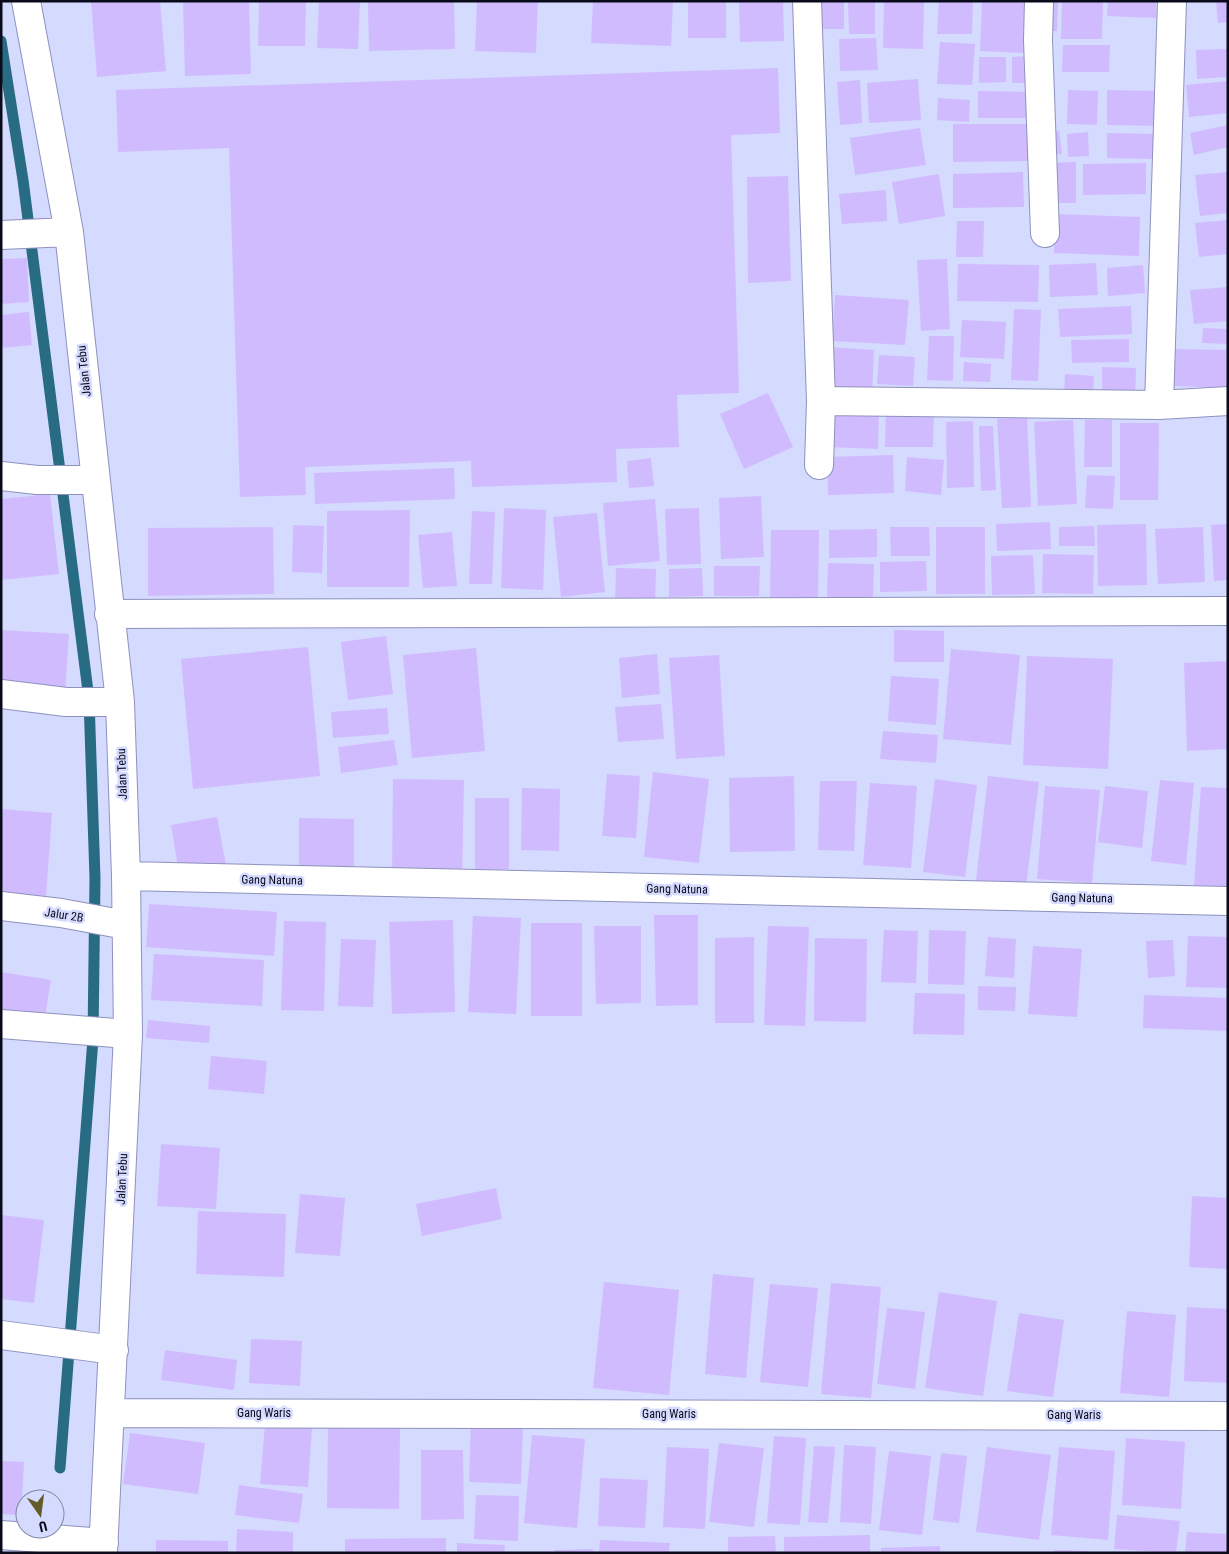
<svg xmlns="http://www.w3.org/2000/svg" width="1229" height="1554" font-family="'Roboto Condensed',sans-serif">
<rect width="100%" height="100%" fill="#d5daff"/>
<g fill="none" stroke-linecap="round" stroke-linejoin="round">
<!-- stream -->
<path stroke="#286c83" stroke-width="11" d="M1 41 23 180 89 699 95 878 93 1039 60 1468"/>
</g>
<!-- building -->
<path fill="#d1bbff" d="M91 1H160L166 71 97 77Z
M183 1H249L251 74 185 76Z
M259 1H306L305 46H258Z
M319 1H360L358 49 317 48Z
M368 1H454L455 49 369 51Z
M477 1H538L536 53 475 51Z
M593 1H673L671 46 591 43Z
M688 1H726V38H688Z
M739 1H783L784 41 740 42Z
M822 1H844V29H822Z
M848 1H875V34H849Z
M884 1H924L923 49 883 48Z
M939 1H973L972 34H937Z
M982 1H1028L1026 53 980 51Z
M1045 1H1058L1057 31H1044Z
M1062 1H1103L1102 39H1061Z
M1108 1H1156V18L1107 16Z
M1216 1H1228V22L1218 23Z
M876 38 878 70 840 71 839 39Z
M940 42 975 44 972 85 937 84Z
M1063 45H1110L1109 72H1062Z
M1228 49V77L1197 79 1196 50Z
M1029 56 1028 83H1012V57Z
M979 57H1006V82L979 83Z
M778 68 780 133 731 135 739 393 677 395 679 447 616 449 617 482 472 487 471 461 305 467 306 495 240 497 229 148 118 152 116 90Z
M918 79 921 120 869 123 867 83Z
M860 80 862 123 840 125 837 82Z
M1228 81V113L1189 117 1186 85Z
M1068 90 1098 91 1097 125 1067 124Z
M1107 90 1158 91V126L1107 125Z
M978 91 1027 92V118H978Z
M938 98 970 100 969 122 937 120Z
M953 124H1029V161L953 162Z
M1228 125V147L1194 155 1190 133Z
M920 128 926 165 855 175 850 138Z
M1059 131 1062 154 1046 156 1043 133Z
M1088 132 1089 156 1068 157 1067 134Z
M1107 133 1154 134V159L1107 158Z
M1076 162V203H1044V163Z
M1146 163V194L1083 195V164Z
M1023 172 1024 207 953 208V174Z
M1228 172V213L1200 216 1195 175Z
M939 174 945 216 899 224 892 182Z
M788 176 791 281 748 283 747 177Z
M886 190 887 221 842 224 839 194Z
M1055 214 1140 217 1139 256 1054 253Z
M1228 220V254L1199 257 1195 223Z
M957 221H984L983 257H956Z
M27 258 29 302 1 304V259Z
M947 259 950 329 921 331 917 260Z
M1096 263 1098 295 1050 297 1049 265Z
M958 264 1039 265 1038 302 957 301Z
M1143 265 1145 293 1108 296 1107 268Z
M1228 287V321L1194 324 1190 290Z
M835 295 909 300 905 345 832 341Z
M1131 306 1132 334 1060 337 1058 309Z
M1014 309 1041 310 1038 381 1011 380Z
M29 312 32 345 1 348V315Z
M962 320 1006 322 1004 359 960 357Z
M1203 328 1228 329V344L1202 343Z
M929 336H954L953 381 927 380Z
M1129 339V362L1072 363 1071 340Z
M829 347 874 350 872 395 826 393Z
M1174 349 1228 350V388L1173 386Z
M879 355 915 357 913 386 877 384Z
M964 362 991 364 990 382 963 381Z
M1102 367 1136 368 1135 398H1102Z
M1065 374 1094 376 1093 396 1064 395Z
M768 393 793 447 744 469 720 414Z
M831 405 879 407 878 449 830 447Z
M886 411H934L933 447H885Z
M1027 417 1031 507 1002 508 997 419Z
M1073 420 1077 504 1038 506 1034 422Z
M1085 420H1112V467H1084Z
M973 421 974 487 947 488 946 422Z
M1120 423H1159L1158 500H1120Z
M979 426H993L996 490 981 491Z
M893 455 894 493 828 495 827 457Z
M907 457 944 460 941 495 905 491Z
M651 458 654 486 629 488 627 461Z
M454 468 455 499 315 504 314 473Z
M1087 475 1115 476 1113 509 1085 508Z
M50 494 59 574 1 580V499Z
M761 496 764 557 721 559 719 498Z
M655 499 660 561 608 566 603 503Z
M504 508 546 510 543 590 501 588Z
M699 508 701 564 667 565 665 509Z
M410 510 409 587H327V511Z
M472 511 495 512 492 584H469Z
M597 513 605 592 561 597 553 517Z
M1050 522 1051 549 997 551 996 524Z
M1146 524 1147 585 1098 586 1097 525Z
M1228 524V580L1214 581 1211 525Z
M293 525 324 526 322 573 292 572Z
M1094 526 1095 546H1059V527Z
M273 527 274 594 148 596V528Z
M890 527H929L930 556H891Z
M936 527H985V594H936Z
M1203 527 1205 582 1158 584 1155 529Z
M877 529V557L829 558V530Z
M771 530H819L818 598H770Z
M452 532 457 586 423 588 418 535Z
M1043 554 1094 555 1093 594 1042 593Z
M1033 555 1035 594 992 595 991 556Z
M926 561 927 591 880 592V562Z
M828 563 874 564 873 602 827 600Z
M714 566H760L759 596H714Z
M616 568 656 569 655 603 615 602Z
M702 568 703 596 669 597V569Z
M1 630 69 634 65 693 1 689Z
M894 630 944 631V662H894Z
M386 636 393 694 348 700 341 642Z
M308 647 320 776 193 789 181 659Z
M476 648 485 751 412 758 403 655Z
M951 649 1020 655 1011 745 943 739Z
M657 654 660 694 622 698 619 658Z
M719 655 725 756 676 759 669 658Z
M1027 656 1113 659 1108 769 1023 765Z
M1228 661V749L1187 751 1184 663Z
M891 676 939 679 936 725 888 721Z
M661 704 664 739 618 742 615 707Z
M387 708 389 734 333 738 331 712Z
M883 731 938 735 936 763 880 759Z
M394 740 398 765 341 773 338 747Z
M653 772 709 779 699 863 644 857Z
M607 774 640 776 636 838 602 836Z
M794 776 795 851 730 852 729 778Z
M988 776 1039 782 1026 887 976 881Z
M393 779 464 780 462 878 392 877Z
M935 779 977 785 965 877 923 872Z
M1160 780 1194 783 1186 865 1151 861Z
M820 781H857L854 851 818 850Z
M870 783 917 786 911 868 863 865Z
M1045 786 1100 790 1092 883 1037 879Z
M1105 786 1148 791 1142 848 1098 842Z
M1201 787 1228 788V887L1194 885Z
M522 788 560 789 559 851 521 850Z
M475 798H509V869L475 870Z
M1 809 52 813 46 896 1 892Z
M217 817 226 865 179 873 171 825Z
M299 818 354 819V867H299Z
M149 904 277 912 274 956 146 947Z
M654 915H698V1005L656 1006Z
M473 916 521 918 516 1014 468 1012Z
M453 920 455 1012 392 1014 389 922Z
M284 921 326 922 324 1011 281 1010Z
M531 923H582V1016H531Z
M594 926H641V1003L596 1004Z
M768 926 809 927 805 1026 764 1025Z
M884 930 918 931 916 983 881 982Z
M929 930 966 931 964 985 928 984Z
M1188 936 1228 937V988L1186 987Z
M754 937V1023H715V938Z
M988 937 1016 939 1014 978 985 976Z
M815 938 867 939 866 1022 814 1021Z
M341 939 376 940 373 1007 338 1006Z
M1173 940 1175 976 1148 978 1146 941Z
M1033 946 1082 949 1077 1017 1028 1014Z
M154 954 264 960 262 1006 151 1000Z
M1 972 51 980 44 1022 1 1015Z
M978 986 1016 987 1015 1011 978 1010Z
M915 993 965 994 964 1035 913 1034Z
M1144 995 1228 998V1031L1143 1028Z
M148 1020 210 1026 209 1043 146 1038Z
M211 1056 267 1061 264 1094 208 1089Z
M161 1144 220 1148 216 1209 157 1206Z
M496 1188 502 1219 422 1236 416 1204Z
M300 1194 345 1198 340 1256 295 1253Z
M1192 1196 1228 1198 1227 1269 1189 1267Z
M198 1211 286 1214 284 1277 196 1274Z
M1 1215 44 1220 34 1303 1 1299Z
M713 1274 754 1278 746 1378 705 1374Z
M604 1282 679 1290 669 1395 593 1388Z
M831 1283 881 1287 871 1398 821 1394Z
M770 1284 818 1288 808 1387 760 1382Z
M939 1292 997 1301 983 1396 925 1388Z
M1187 1307 1228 1309V1383L1184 1381Z
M887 1308 925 1312 915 1389 877 1384Z
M1127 1311 1176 1315 1169 1397 1120 1393Z
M1019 1313 1064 1320 1053 1397 1007 1391Z
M251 1339 302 1341 300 1386 249 1383Z
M165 1350 237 1360 234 1390 161 1380Z
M471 1421 523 1423 521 1484 469 1482Z
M265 1424 312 1427 308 1487 260 1484Z
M328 1428 400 1429 399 1509 327 1508Z
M130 1433 205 1443 198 1494 123 1484Z
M532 1435 585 1439 577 1528 524 1523Z
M774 1436 806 1438 800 1525 767 1523Z
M1126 1438 1185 1442 1181 1509 1122 1505Z
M719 1443 764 1448 754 1527 709 1522Z
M844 1445 876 1447 871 1524 840 1522Z
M814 1446 835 1447 828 1523 808 1522Z
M667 1447 709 1449 705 1529 663 1527Z
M987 1447 1051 1455 1039 1540 976 1532Z
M1059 1447 1115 1451 1108 1540 1051 1535Z
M421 1450H463L464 1519 421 1520Z
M889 1451 931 1456 922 1535 879 1530Z
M941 1453 967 1456 959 1523 933 1520Z
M1 1461 24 1462 21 1515 1 1514Z
M600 1478 648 1480 645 1528 598 1526Z
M239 1485 303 1494 299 1523 235 1515Z
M476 1495 519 1496 518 1541 474 1539Z
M1117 1515 1180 1521 1176 1553 1114 1549Z
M237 1529 293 1532V1553H236Z
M1187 1532 1228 1534V1553H1185Z
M870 1535V1553H784V1537Z
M775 1536 776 1553H728V1537Z
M446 1538V1553H345V1539Z
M156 1540 228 1541V1553H156Z
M600 1540 670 1543 669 1553H599Z
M457 1543 505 1545 504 1553H457Z
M940 1546V1553H881V1548Z
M593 1549V1553H555V1550Z
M1054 1550 1088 1551V1553H1054Z"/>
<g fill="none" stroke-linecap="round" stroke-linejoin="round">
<!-- minor casing -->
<g stroke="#8d92bc" stroke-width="30">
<path id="minor" d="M26 1 69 232 120 702 126 876 128 1034 103 1553
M807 1 821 401 819 465
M1039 1 1038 40 1045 233
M1 235 69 232
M821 401 1159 405 1228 401
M1159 405 1172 1
M1 476 37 480H95
M109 614 1228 611
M1 694 66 702H120
M126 876 1228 901
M1 906 61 913 126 925
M1 1024 128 1034
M1 1335 114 1350
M110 1413 1228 1416
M1 1535 104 1543"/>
</g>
<!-- minor -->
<use href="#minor" stroke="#fff" stroke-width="28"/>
</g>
<g text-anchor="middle" stroke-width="5" stroke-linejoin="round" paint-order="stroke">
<!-- street labels -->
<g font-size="12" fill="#0a0b1a" stroke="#d5daff">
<text transform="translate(84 371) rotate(-96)" y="4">Jalan Tebu</text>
<text transform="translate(122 774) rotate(-92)" y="4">Jalan Tebu</text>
<text transform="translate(272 880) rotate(1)" y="4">Gang Natuna</text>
<text transform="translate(677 889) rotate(1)" y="4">Gang Natuna</text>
<text transform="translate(1082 898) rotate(1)" y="4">Gang Natuna</text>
<text transform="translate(64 915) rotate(9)" y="4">Jalur 2B</text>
<text transform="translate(122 1179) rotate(-87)" y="4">Jalan Tebu</text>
<text x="264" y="1417">Gang Waris</text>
<text x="669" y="1418">Gang Waris</text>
<text x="1074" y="1419">Gang Waris</text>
</g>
</g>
<!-- border -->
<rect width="1229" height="1554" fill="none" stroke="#0a0b1a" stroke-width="5"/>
<!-- north arrow -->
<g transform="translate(40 1514) rotate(166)"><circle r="24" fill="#d5daff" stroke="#8487a3"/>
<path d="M0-4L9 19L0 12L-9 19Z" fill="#635a26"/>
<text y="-8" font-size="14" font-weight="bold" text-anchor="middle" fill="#0a0b1a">U</text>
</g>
</svg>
